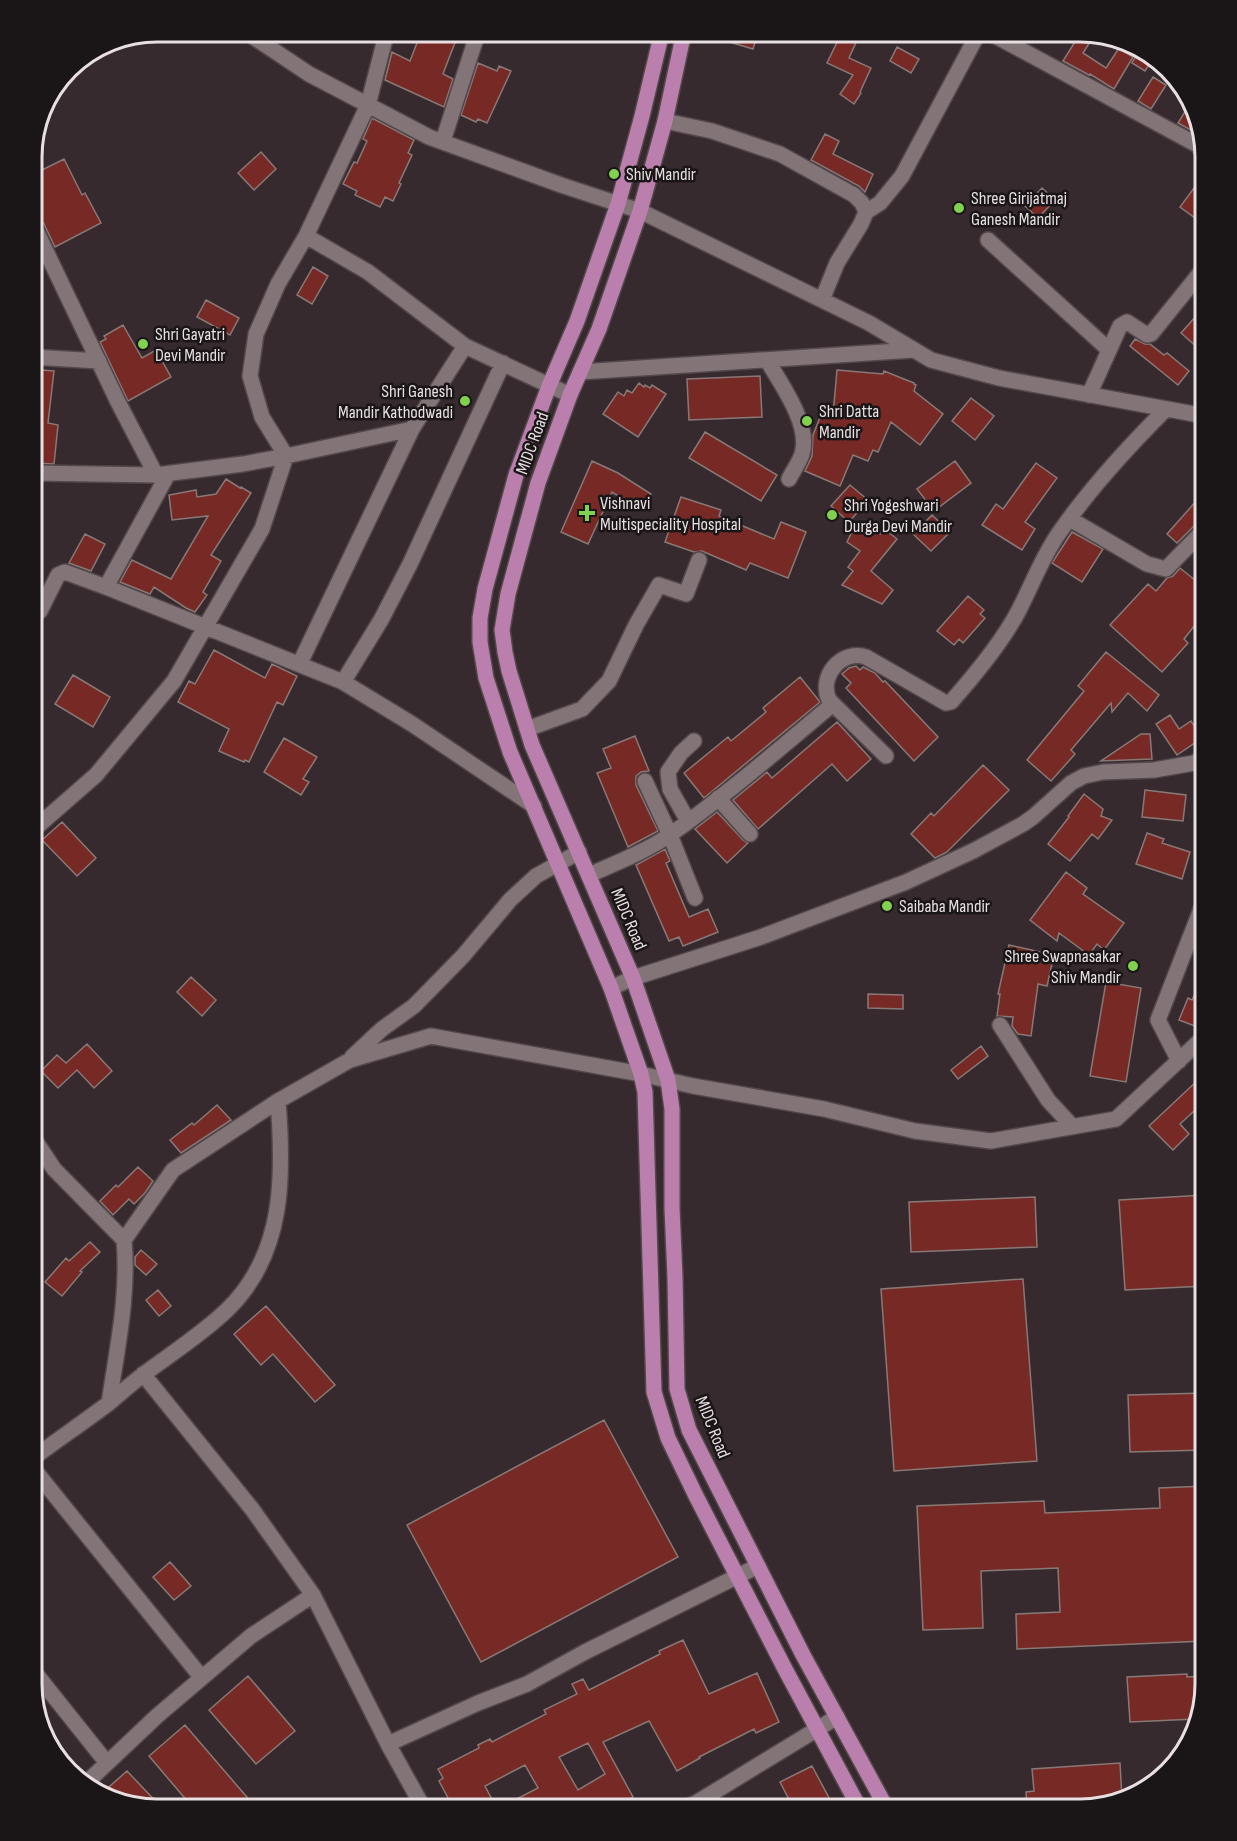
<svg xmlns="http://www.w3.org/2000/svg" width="1237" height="1841" font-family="'Sofia Sans Condensed',sans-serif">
<rect width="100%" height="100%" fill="#362a2e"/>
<!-- building -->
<path fill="#772a25" stroke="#887977" stroke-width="1.5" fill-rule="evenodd" d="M427 32H459L443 74 453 79 444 107 385 80 392 52 410 61 420 35 425 36Z
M706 32H758L753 49 706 35Z
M842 32H849L859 36 849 58 871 68 860 92 861 93 854 104 840 94 853 75 827 63Z
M1081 32 1095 34 1083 53 1106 68 1119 48 1133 57 1114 89 1090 74 1089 75 1063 61Z
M897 47 919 59 911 73 890 61Z
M1140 49 1153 59 1145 71 1132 63Z
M478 63 497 71 499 66 511 71 487 123 478 119 476 122 461 115Z
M1153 77 1166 85 1151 109 1138 101Z
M1191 102 1195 119 1200 135 1178 123Z
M372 118 414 140 408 153 412 155 399 183 401 184 393 201 385 197 380 207 355 195 357 191 343 184 354 162 357 163 367 141 363 139Z
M825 134 839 141 833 154 873 174 865 192 859 186 811 160Z
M261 152 276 169 254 190 238 173Z
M64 159 82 195 85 193 101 223 55 247 41 218 32 205V175Z
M1042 188 1055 200 1038 218 1025 206Z
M1194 188 1206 197V226L1180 207Z
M313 267 328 276 312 304 297 295Z
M206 300 239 318 230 335 197 317Z
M1206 305V355L1181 333Z
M123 325 142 358 156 350 171 377 128 401 100 342 106 339 104 336Z
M1135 339 1145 344H1150L1164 355 1167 353 1189 371 1178 385 1130 346Z
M42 370 54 371 48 423 58 425 54 464 32 463V421L36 422Z
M837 370 883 374 884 371 914 383V384L916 385 914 391 943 414 920 445 891 422 878 452 873 450 868 461 853 455 840 486 805 471 812 456 813 435 823 410 833 415Z
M760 376 762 417 689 420 687 379Z
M639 383 644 387 645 385 650 388 652 385 666 394 638 437 603 414 618 392 624 396 627 390 632 393Z
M971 398 994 416 975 440 952 421Z
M705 432 777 475 761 501 689 458Z
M592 461 618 473 651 494 641 510 612 492 588 544 561 532Z
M955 461 971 483 934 511 917 489Z
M1036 463 1057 478 1025 522 1035 529 1022 550 982 525 996 504 1003 509Z
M226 479 240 488 241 487 251 493 211 555 221 561 203 592 207 595 195 612 186 608 154 587 150 594 120 582 132 560 171 579 208 516 172 520 169 495 196 490 197 497 216 494Z
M850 485 868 500 849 522 831 506Z
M1206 490V518L1198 522 1177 543 1167 534Z
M681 497 721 510 719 516 774 539 781 522 806 532 788 578 750 563 746 570 702 551 694 552 665 542Z
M932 515 950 532 931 551 913 534Z
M856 523 880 534 883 528 897 539 871 571 893 590 882 604 842 585 853 571 848 567 860 551 847 542Z
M1072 532 1103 549 1082 582 1052 563Z
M85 534 105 544 91 571 69 563Z
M1180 568 1206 589V611L1184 639 1188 643 1162 672 1110 625 1148 584 1156 591 1167 578 1173 576Z
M968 596 984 610 980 614 985 618 963 643 959 639 954 645 937 631Z
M214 650 265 678 272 664 297 676 283 705 277 702 249 762 245 760 244 762 219 751 229 729 178 702 189 681 195 684Z
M1106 652 1159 695 1147 711 1128 693 1112 712 1111 703 1071 750 1075 754 1051 781 1027 760 1084 691 1078 686Z
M856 666 860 670 863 667 875 673 883 682 885 681 938 737 914 761 846 688 851 683 842 674 849 668Z
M73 675 110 697 93 727 55 704Z
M800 677 820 702 704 798 684 773 728 737 731 741 766 712 763 708Z
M1170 715 1179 729 1191 721 1202 738 1177 755 1156 724Z
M837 722 871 759 847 781 832 764 758 829 733 800 767 772 772 778Z
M1141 734H1150L1152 759 1101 761Z
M635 736 649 771 641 772 636 776V785L658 831 628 847 597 773 611 768 603 749Z
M284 738 317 757 303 779 309 782 301 795 264 772Z
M983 765 1009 790 947 852 935 858 911 834 931 813 934 816Z
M1145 790 1186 795 1183 821 1142 817Z
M1084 794 1103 809 1101 816 1112 820 1098 839 1092 834 1070 861 1048 844 1069 817 1068 816Z
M717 812 743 840 748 843 727 863 695 829Z
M62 822 96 858 77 876 42 840Z
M1147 833 1164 839 1162 843 1190 852 1182 879 1136 864Z
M665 849 670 861 666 863 689 917 708 909 718 932 683 946 679 937 669 941 636 865Z
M1066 872 1087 888 1083 894 1124 923 1104 950 1097 944 1089 955 1059 933 1057 941 1030 920Z
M1009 945 1054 955 1047 986 1038 984 1031 1036 1018 1034 1012 1026 1013 1017 997 1016 1000 994H998Z
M1205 973V1018L1202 1027 1200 1028 1179 1020 1188 998 1192 1000Z
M191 977 216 1000 202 1016 177 992Z
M1106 982 1141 988 1126 1082 1090 1076Z
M868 994 903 995V1009L868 1008Z
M87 1044 112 1071 94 1088 77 1070 58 1088 41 1071 57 1055 66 1063Z
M981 1046 988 1056 958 1079 951 1070Z
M1199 1079 1205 1086V1101L1180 1124 1189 1134 1173 1150 1149 1126Z
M217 1105 231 1120 181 1153 170 1140 192 1123 194 1125Z
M138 1167 153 1181 145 1193 134 1204 129 1199 113 1215 100 1201 116 1185 118 1187Z
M1205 1195V1286L1125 1290 1119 1200Z
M1035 1197 1037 1247 911 1252 909 1202Z
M90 1242 100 1252 80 1271 82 1272 62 1296 45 1282 66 1258 69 1261Z
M141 1250 157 1264 146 1275 135 1265V1257Z
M1023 1279 1037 1461 894 1471 881 1289Z
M158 1290 171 1306 159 1316 146 1300Z
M266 1306 335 1385 315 1402 273 1354 261 1365 234 1334Z
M1205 1393V1450L1130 1452 1128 1395Z
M604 1420 678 1557 481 1662 407 1525Z
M1205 1486V1641L1017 1649 1016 1614 1060 1612 1058 1568 981 1571 983 1628 923 1630 917 1506 1044 1501 1045 1513 1160 1508 1159 1488Z
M170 1562 191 1586 174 1600 153 1577Z
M683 1640 709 1694 757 1673 779 1722 756 1733 754 1729 699 1757 700 1758 677 1771 649 1721 603 1742 633 1797 611 1809H497L538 1788 525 1765 485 1786 497 1809H454L439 1781 443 1778 438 1769 479 1748 478 1745 490 1739 492 1742 546 1714 544 1710 577 1694 572 1684 583 1679 589 1690 660 1654 659 1651ZM588 1743 605 1774 578 1790 559 1757Z
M1187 1674V1677L1205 1676V1684L1196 1719 1130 1722 1127 1677Z
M248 1676 295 1731 256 1764 209 1710Z
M185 1725 252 1803 245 1809H194L149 1756Z
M1120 1763 1122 1798 1080 1809H1027L1026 1792 1034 1791 1032 1769Z
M812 1766 835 1809H794L780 1782Z
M127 1771 163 1809H149L102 1793Z"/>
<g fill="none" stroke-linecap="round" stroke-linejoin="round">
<!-- minor casing -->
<g stroke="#52484b" stroke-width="18">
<path id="minor" d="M246 32 309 74 429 137 561 185 640 211 869 323 931 360 999 378 1205 416
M990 33 1203 148
M665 121 712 131 780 154 854 195 862 203 866 212 861 224 837 263 822 300
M443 141 478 32
M866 212 880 203 902 176 979 32
M32 222 118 402 156 475
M306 236 368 105 384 43 385 32
M988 240 1108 349
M32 357 99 361
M767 360C781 384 811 425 802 454 799 463 793 471 789 479
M580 372 914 350
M1089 395 1120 326 1127 322 1147 335 1151 334 1205 267
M32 473 156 475 243 464 286 456 262 417 250 376 256 334 278 284 306 236 368 272 465 346 570 395
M168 474 106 587 343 682 412 724 534 806
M1070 519 1147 564 1166 569 1205 529
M40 611 58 575 65 572 106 587
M300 663 412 429
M343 682 381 620 410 564 503 363
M527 729 582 709 609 681 636 625 659 585 686 594 699 560
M886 756 829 700C818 676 842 649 866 657L946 703 951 702C974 676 1003 641 1019 610 1032 585 1042 557 1059 533 1090 488 1127 448 1166 409
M645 781 670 835 695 898
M718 798 750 834
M688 821 670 789 668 772 681 753 694 741
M32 831 96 775 174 681 262 529 286 456 412 429 465 346
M589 875C616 863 647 851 671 834 727 795 781 747 833 704
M611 988 633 978 761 937 906 882 973 851 1023 824 1033 817 1071 783 1084 776 1103 772 1154 770 1194 763 1205 756
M1000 1025 1048 1100 1072 1126
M352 1057 382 1029 414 1006 463 956 510 900 536 876 579 852
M1179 1061 1158 1020 1205 899
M32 1136 54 1169 124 1240 173 1170 278 1101 350 1060 431 1036 641 1074 693 1086 824 1109 915 1131 991 1141 1116 1119 1205 1036
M143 1374 252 1509 313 1595
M109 1403C117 1349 129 1295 124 1240
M32 1459C57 1440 84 1422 109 1403 121 1393 132 1383 144 1374 172 1353 202 1334 227 1310 285 1254 284 1175 278 1101
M32 1467 202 1678
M32 1669 107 1763
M388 1744 478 1703 527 1684 585 1652 758 1566
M84 1785 157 1716 251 1636 313 1595 388 1744 424 1809
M683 1809 696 1803 837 1717"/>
</g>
<!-- major casing -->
<g stroke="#52484b" stroke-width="18">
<path id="major" d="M662 32 642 116 618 204 577 321 549 386 516 475 485 589 480 618V642L486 678 510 752 611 988 641 1074 645 1092 654 1392 668 1438 696 1496 785 1669 860 1809
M684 32 665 121 640 211 599 329 570 395 538 483 508 594 502 630 505 652 509 671 532 745 633 978 668 1080 672 1109V1208L675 1277 677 1389 689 1430 803 1655 887 1809"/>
</g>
<!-- minor -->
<use href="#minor" stroke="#827477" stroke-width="15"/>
<!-- major -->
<use href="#major" stroke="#bb7fae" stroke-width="15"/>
</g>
<!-- markers -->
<g fill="#82d04f" stroke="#1a1516" stroke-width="2">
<circle cx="614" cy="174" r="6"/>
<circle cx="959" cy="208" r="6"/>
<circle cx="143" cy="344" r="6"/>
<circle cx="465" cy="401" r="6"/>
<circle cx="807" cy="421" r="6"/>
<path d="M584 504h6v6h6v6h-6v6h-6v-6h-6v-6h6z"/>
<circle cx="832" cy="515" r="6"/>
<circle cx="887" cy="906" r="6"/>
<circle cx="1133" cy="966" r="6"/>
</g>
<g text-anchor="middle" stroke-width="5" stroke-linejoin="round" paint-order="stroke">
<!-- poi labels -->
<g font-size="18" fill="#e7dfe1" stroke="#1a1516" text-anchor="start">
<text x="626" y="180">Shiv Mandir</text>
<text x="971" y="204">Shree Girijatmaj<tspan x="971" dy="21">Ganesh Mandir</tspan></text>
<text x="155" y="340">Shri Gayatri<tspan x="155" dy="21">Devi Mandir</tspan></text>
<text x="453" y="397" text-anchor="end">Shri Ganesh<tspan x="453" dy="21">Mandir Kathodwadi</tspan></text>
<text x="819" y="417">Shri Datta<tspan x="819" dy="21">Mandir</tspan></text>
<text x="600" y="509">Vishnavi<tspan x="600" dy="21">Multispeciality Hospital</tspan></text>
<text x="844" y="511">Shri Yogeshwari<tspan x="844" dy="21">Durga Devi Mandir</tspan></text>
<text x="899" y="912">Saibaba Mandir</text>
<text x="1121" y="962" text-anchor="end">Shree Swapnasakar<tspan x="1121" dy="21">Shiv Mandir</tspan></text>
</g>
<!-- street labels -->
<g font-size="18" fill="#e7dfe1" stroke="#1a1516">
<text transform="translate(532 443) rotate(-70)" y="6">MIDC Road</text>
<text transform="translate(629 919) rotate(67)" y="6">MIDC Road</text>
<text transform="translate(713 1427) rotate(68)" y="6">MIDC Road</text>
</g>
</g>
<!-- crop -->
<path d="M0 0H1237V1841H0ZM157 42H1080A115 115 0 0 1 1195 157V1684A115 115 0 0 1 1080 1799H157A115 115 0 0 1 42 1684V157A115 115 0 0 1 157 42Z" fill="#1a1516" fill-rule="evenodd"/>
<path fill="none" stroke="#e7dfe1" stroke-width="3" d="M157 42H1080A115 115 0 0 1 1195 157V1684A115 115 0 0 1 1080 1799H157A115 115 0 0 1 42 1684V157A115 115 0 0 1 157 42Z"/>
</svg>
